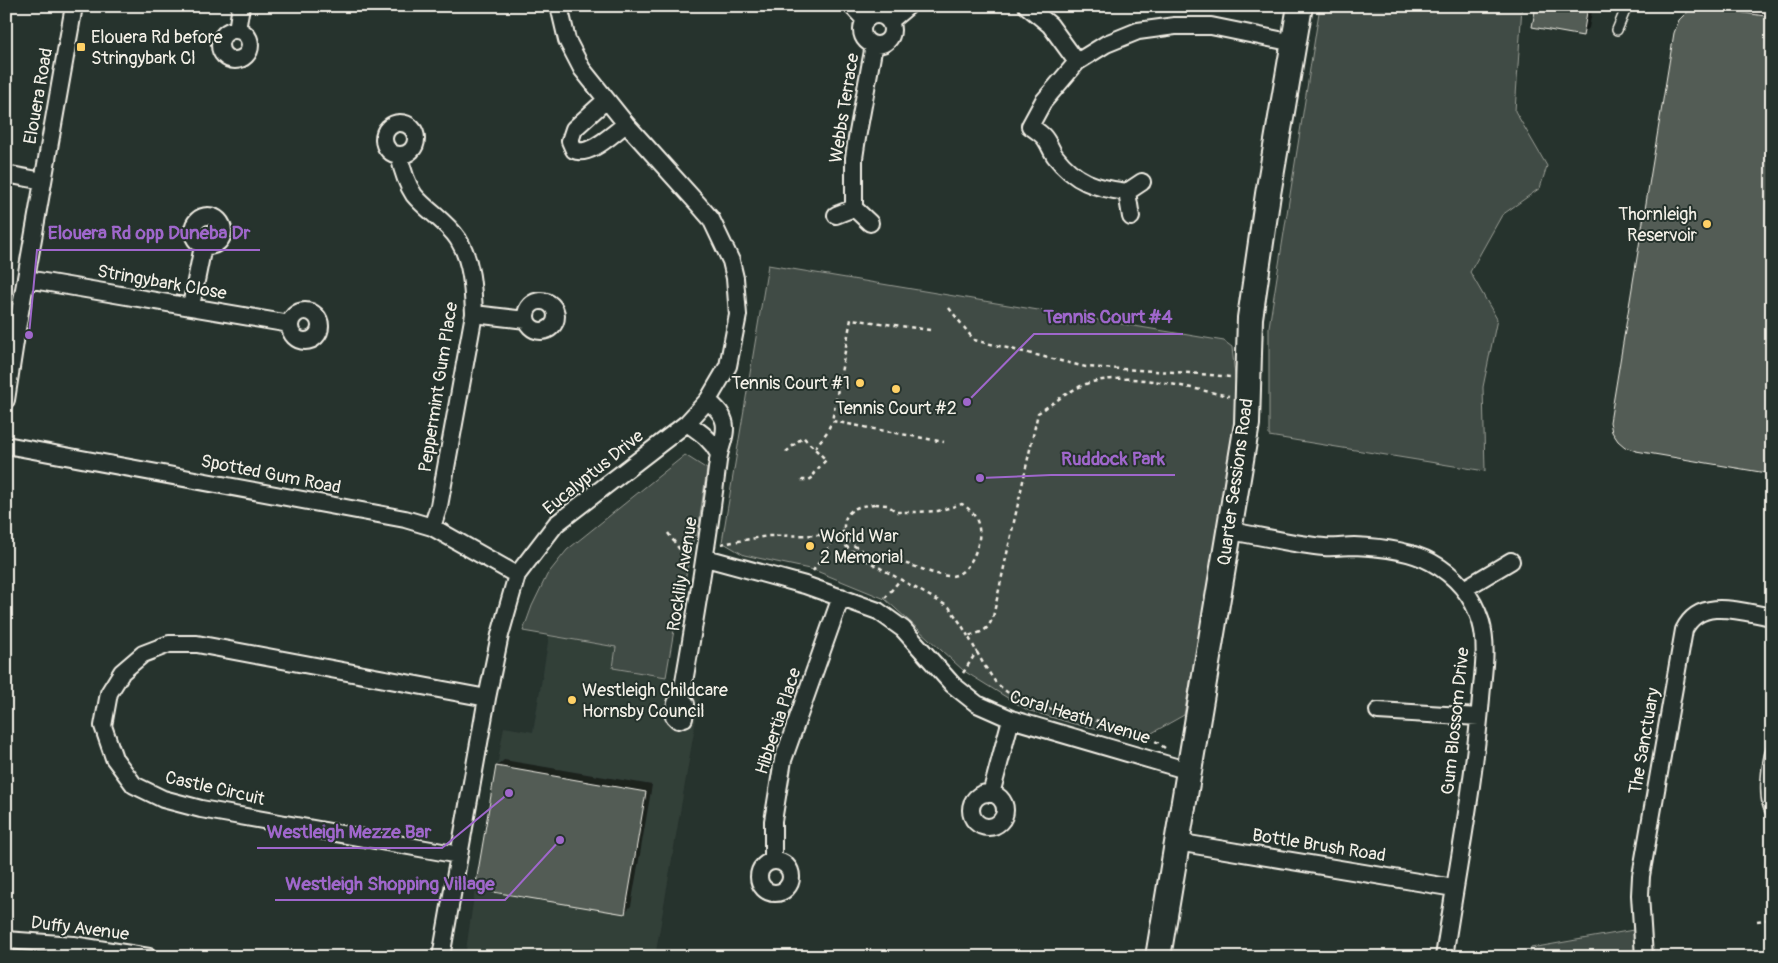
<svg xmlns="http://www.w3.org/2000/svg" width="1778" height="963" font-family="Pangolin,sans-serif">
<rect width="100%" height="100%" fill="#26332d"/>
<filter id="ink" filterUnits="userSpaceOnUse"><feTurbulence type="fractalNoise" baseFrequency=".02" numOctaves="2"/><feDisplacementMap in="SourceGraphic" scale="10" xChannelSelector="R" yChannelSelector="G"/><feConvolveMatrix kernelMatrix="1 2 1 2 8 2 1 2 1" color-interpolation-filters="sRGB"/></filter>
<g filter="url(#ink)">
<!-- built -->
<path fill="#333f39" d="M549 636 616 647 613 668 702 685 655 957H465L475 889 504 727 533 732Z"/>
<!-- green -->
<path fill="#414b45" stroke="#9a9e96" d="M1320 6H1522L1515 111 1547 166 1540 188 1502 215 1470 272 1497 319 1483 387 1485 471 1269 436V327Z
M768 265 1224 341 1232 347 1239 415 1184 715 1143 738 1074 724 1027 710 964 671 885 599 814 570 744 555 722 542Z
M685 455 707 469 697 536 694 535 675 630H674L666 677 613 668 616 647 523 631 532 606 547 575 567 550Z
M1639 929 1641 957H1529L1531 948Z"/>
<!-- shadow -->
<path fill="#0007" d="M1537 6H1593L1589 28 1582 35Z
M1696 6 1772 7V473L1690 11Z
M504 760 652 785 631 906 624 913 497 766Z"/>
<!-- building -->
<path fill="#525c55" stroke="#f4f1e8" d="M1536 6H1588L1583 36 1532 27Z
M1704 7 1772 17V474L1636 451 1625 447 1618 441 1612 432 1610 422 1674 33 1679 20 1686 13 1692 9Z
M496 766 646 792 625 914 475 889Z"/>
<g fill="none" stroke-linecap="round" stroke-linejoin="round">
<!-- service casing -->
<g stroke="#f4f1e8" stroke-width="12">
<path id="service" d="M1617 30 1627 6
M1772 746C1767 761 1761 801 1772 814"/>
</g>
<!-- minor casing -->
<g stroke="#f4f1e8" stroke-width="20">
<path id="minor" d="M852 6 865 20
M1027 6 1050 25 1077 62
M862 30a15 15 0 1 1 30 0a15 15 0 1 1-30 0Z
M890 21 908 6
M237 30 241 6
M220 45a15 15 0 1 1 30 0a15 15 0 1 1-30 0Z
M606 100 574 129 570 141 574 150C590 157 613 133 626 124
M384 139a16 16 0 1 1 32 0a16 16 0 1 1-32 0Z
M399 155C402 169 406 183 414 195 427 211 446 221 458 239 472 261 473 289 474 314L439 506 432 527
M6 174 43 181
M1142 182 1127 192C1095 188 1075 182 1055 156 1051 150 1048 141 1043 136 1039 132 1034 129 1030 126L1043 102 1077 62 1106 44 1138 31 1175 26H1211L1294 43
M1127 192 1131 217
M836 215 854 208
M193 231a15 15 0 1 1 30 0a15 15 0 1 1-30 0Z
M870 223 854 208V158L857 138 874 45
M27 279 290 324
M526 316a15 15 0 1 1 30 0a15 15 0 1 1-30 0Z
M191 306 203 246
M290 326a15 15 0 1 1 30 0a15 15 0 1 1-30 0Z
M474 314 526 320
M6 400 17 329 74 6
M687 423C700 432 711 439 719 454
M6 445 405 519 432 527 517 575
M1230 531C1261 536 1292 544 1324 547 1334 548 1344 546 1354 546 1379 547 1409 550 1431 562 1455 575 1473 596 1481 622 1488 646 1483 673 1481 698 1474 784 1457 871 1444 957
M706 558 805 585 878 611 903 629 953 685 977 704 1011 719 1189 771
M1464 589 1511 561
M681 699 686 704 684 718 678 720 674 716 676 703 681 699C695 620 708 541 718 461 719 448 728 434 724 421 722 412 713 406 708 400
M1378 711 1479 717
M971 810a17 17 0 1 1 34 0a17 17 0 1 1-34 0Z
M991 794 1011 719
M1177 842 1454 888
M459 855 201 809 163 799 134 785 114 758 103 726 109 693 122 672 143 654 169 644H197L487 698
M773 861V821L783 760 841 597
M759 877a16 16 0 1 1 32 0a16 16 0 1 1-32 0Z
M6 940 73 945 149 957
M441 957 487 698 500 635 517 575 556 524 687 423 708 400 728 366 738 315 735 278 731 261 711 219 698 204 626 124 582 69 567 40 559 6
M1644 957 1640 895 1641 876 1684 630C1700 596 1742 612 1772 617"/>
</g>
<!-- secondary casing -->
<g stroke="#f4f1e8" stroke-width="28">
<path id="secondary" d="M1158 957 1247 424 1250 318 1268 194 1300 6"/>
</g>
<!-- path -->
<path stroke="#f4f1e8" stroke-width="2.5" stroke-dasharray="4 4" stroke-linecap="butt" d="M949 308 974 340 1086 367 1190 373 1231 377
M930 330 851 319 832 421 944 442
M815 448 827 432 832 421
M786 452 803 437 826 460 813 474 815 476 809 480H802L799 477
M875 504 887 505 897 512H916L938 511 962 504C975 512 981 524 979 539 977 553 967 575 951 576 937 576 923 569 910 565 894 560 878 555 862 551 859 548 855 547 852 544 842 536 841 519 851 511 857 506 867 505 875 504Z
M668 533 680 550 683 551 685 542 691 544
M721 544 768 536 819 535 835 538 859 556 949 607 961 624 968 636
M813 571 835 538 844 531
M885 598 900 580
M963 673 977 651
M1165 748 1143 732 1051 709 1021 700 1007 692 996 683 984 665 968 636C982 632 987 632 993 617L1038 413C1052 404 1066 393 1081 386 1119 368 1188 388 1229 396
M1757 921 1772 919"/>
<!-- service -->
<use href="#service" stroke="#26332d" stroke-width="9"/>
<!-- minor -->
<use href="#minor" stroke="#26332d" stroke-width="16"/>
<!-- secondary -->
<use href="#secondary" stroke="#26332d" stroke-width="24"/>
</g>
</g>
<!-- markers -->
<g fill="#ffd166" stroke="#26332d" stroke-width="2">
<rect x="76" y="42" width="10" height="10" rx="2.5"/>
<circle cx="1707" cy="224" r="5"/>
<circle cx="860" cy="383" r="5"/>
<circle cx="896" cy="389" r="5"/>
<circle cx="810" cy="546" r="5"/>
<circle cx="572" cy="700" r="5"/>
</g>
<g text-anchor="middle" stroke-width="4" stroke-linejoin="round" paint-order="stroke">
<!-- poi labels -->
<g font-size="18" fill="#f4f1e8" stroke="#26332d" text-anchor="start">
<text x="91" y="43">Elouera Rd before<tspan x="91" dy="21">Stringybark Cl</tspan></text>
<text x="1697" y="220" text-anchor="end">Thornleigh<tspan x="1697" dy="21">Reservoir</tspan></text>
<text x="850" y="389" text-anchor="end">Tennis Court #1</text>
<text x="896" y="414" text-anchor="middle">Tennis Court #2</text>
<text x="820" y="542">World War<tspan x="820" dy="21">2 Memorial</tspan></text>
<text x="582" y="696">Westleigh Childcare<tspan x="582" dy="21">Hornsby Council</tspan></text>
</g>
<!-- street labels -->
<g font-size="18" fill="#f4f1e8" stroke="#26332d">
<text transform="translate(38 96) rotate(-80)" y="6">Elouera Road</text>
<text transform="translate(844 108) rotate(-81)" y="6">Webbs Terrace</text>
<text transform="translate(162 282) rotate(10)" y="6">Stringybark Close</text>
<text transform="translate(438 387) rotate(-81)" y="6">Peppermint Gum Place</text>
<text transform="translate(593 472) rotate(-39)" y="6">Eucalyptus Drive</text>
<text transform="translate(271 474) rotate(11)" y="6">Spotted Gum Road</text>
<text transform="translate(1235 482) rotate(-82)" y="6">Quarter Sessions Road</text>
<text transform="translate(682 574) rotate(-81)" y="6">Rocklily Avenue</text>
<text transform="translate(1080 717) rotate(17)" y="6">Coral Heath Avenue</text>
<text transform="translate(778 721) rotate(-72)" y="6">Hibbertia Place</text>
<text transform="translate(1455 721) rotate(-84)" y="6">Gum Blossom Drive</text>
<text transform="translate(1644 741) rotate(-80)" y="6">The Sanctuary</text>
<text transform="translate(215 788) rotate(13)" y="6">Castle Circuit</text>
<text transform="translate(1319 845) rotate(9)" y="6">Bottle Brush Road</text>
<text transform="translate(80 928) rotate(7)" y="6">Duffy Avenue</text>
</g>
</g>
<!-- callouts -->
<path fill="none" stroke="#9f67cb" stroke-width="2" d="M29 335L37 250H260M967 402L1034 334H1183M980 478L1051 475H1175M509 793L442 848H257M560 840L505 900H275"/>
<g fill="#9f67cb" stroke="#26332d" stroke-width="2">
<circle cx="29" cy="335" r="5"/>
<circle cx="967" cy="402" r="5"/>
<circle cx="980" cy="478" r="5"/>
<circle cx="509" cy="793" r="5"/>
<circle cx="560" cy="840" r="5"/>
</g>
<g font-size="19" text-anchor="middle" font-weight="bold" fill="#9f67cb" stroke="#26332d" stroke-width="4" stroke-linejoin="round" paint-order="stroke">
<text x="149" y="239">Elouera Rd opp Duneba Dr</text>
<text x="1108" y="323">Tennis Court #4</text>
<text x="1113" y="465">Ruddock Park</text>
<text x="349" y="838">Westleigh Mezze Bar</text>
<text x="390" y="890">Westleigh Shopping Village</text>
</g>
<!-- margin -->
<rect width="1778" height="963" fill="none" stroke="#26332d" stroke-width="25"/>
<rect x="12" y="12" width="1753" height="938" fill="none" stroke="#f4f1e8" stroke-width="2" filter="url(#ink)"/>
</svg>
